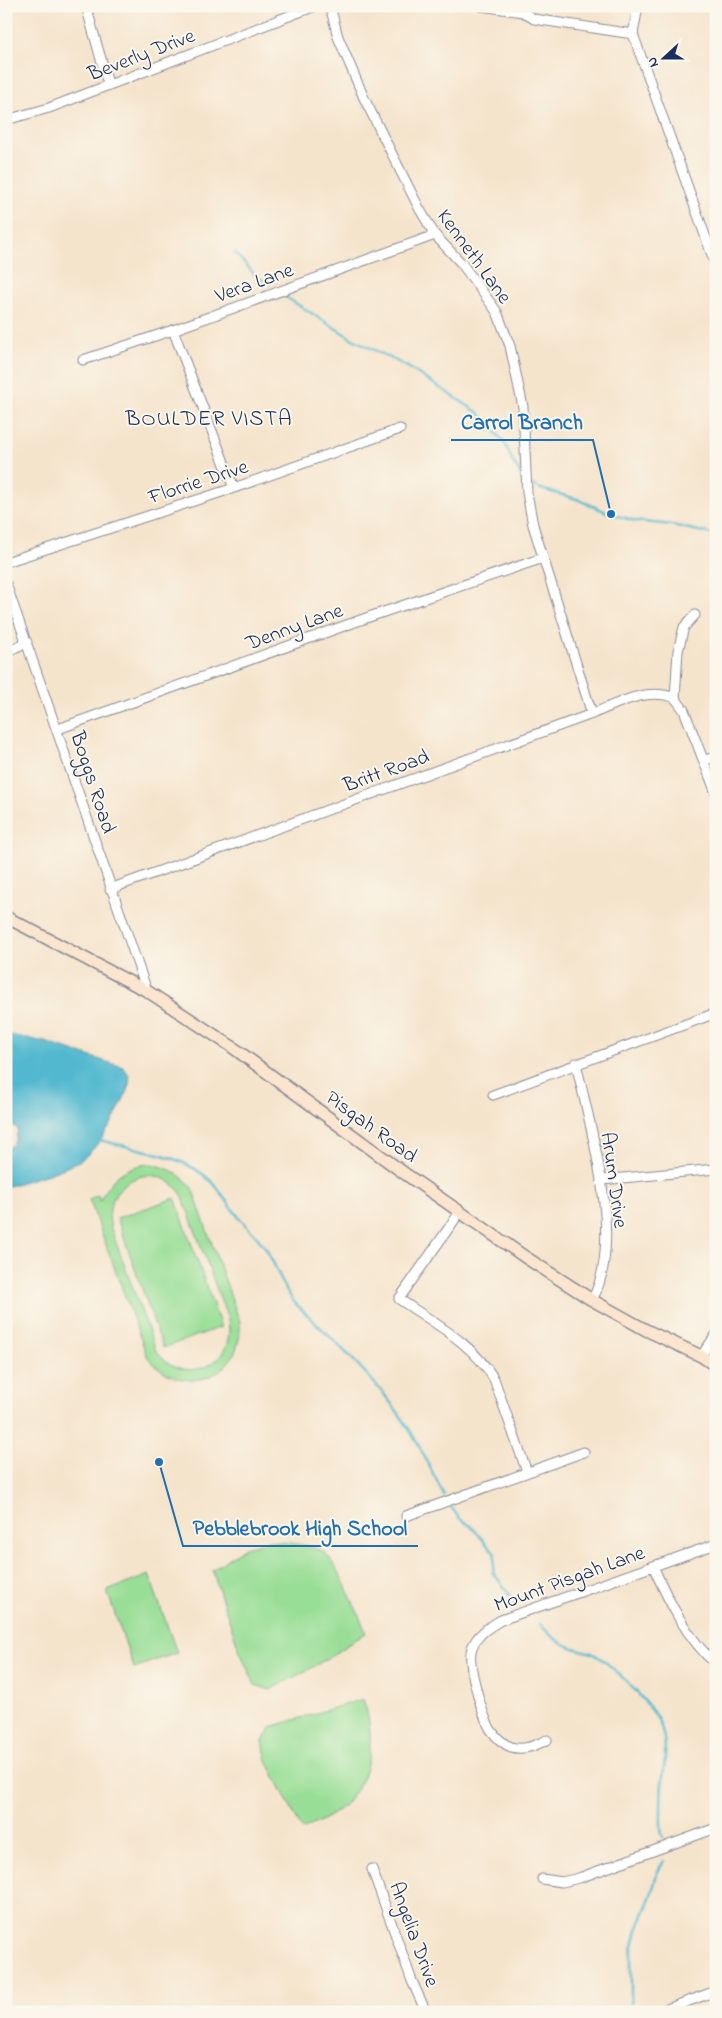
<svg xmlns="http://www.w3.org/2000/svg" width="722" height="2018" font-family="'Indie Flower',sans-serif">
<rect width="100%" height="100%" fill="#fbf7ec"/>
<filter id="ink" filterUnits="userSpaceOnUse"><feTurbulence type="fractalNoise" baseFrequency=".02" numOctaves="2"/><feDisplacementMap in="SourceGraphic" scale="10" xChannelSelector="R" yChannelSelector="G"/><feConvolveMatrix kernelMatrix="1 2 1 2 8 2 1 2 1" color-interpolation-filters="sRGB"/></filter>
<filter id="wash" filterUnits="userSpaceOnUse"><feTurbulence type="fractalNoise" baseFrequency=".0096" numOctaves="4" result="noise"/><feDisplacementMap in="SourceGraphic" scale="20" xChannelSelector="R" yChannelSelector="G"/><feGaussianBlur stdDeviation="1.12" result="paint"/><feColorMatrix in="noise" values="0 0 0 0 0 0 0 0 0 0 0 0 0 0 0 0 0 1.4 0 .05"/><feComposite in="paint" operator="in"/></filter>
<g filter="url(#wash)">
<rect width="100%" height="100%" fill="#f5e4cc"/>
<!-- green -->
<path fill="#99de96" stroke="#5a867a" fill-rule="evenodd" d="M150 1164C168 1167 181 1174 192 1188L240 1322C244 1378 181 1401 147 1356L89 1199 98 1195 100 1201C109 1178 126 1166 150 1164ZM150 1175C164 1177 174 1183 182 1195L227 1317C240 1364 185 1389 156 1351L111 1229C104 1201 121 1177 150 1175Z
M175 1198 221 1327 163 1348 117 1218Z
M269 1541C287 1543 310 1543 326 1554 336 1562 361 1619 366 1633L315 1666 270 1690 255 1685 240 1652 212 1570 245 1547Z
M149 1575 177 1653 134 1668 107 1591Z
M363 1699C376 1734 372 1776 345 1804 333 1816 317 1823 302 1830L267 1761 263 1741 271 1727Z"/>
<!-- water -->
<path fill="#51b8cf" stroke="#367496" d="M6 1034 45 1042 123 1067C134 1077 129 1086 124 1098 115 1119 103 1141 86 1156 70 1170 27 1180 6 1187V1152L15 1141 18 1130 6 1117Z"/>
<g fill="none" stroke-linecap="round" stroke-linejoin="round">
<!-- stream -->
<path stroke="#51b8cf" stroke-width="2.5" d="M235 253 257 277 270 284
M284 296 351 338 406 366 479 413 504 442 514 464 521 474
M533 485 541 489 577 499 611 514 635 521 672 525 716 535
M100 1140C137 1150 181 1153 211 1181 220 1189 226 1201 234 1211 244 1225 257 1235 266 1249 277 1267 282 1287 295 1303 330 1337 368 1371 397 1411 416 1437 429 1466 444 1495
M451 1507 460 1519 471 1526 495 1554 493 1573 506 1589 511 1598
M540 1624C551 1637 560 1644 577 1649 581 1651 587 1651 592 1653 610 1662 652 1705 660 1724 668 1745 665 1763 662 1784 661 1794 661 1804 661 1815 661 1822 660 1830 663 1837
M631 2003V1954L637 1930 651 1895 658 1871 664 1861"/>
</g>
</g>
<g filter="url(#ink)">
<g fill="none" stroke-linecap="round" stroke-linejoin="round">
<!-- street casing -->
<g stroke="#888a95" stroke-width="11">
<path id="street" d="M86 6 108 84
M330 6 338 37 364 98 419 208 435 235 462 264 497 312 510 346 523 407 527 493 533 525 592 714
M481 6 523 12 534 19 633 34
M638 6 633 34 716 266
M6 120 49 108 315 6
M173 330 234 488
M83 360 173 330 435 235
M6 562 234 488 400 429
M6 584 147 991
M695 615 684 627 678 651 675 698 684 710 716 793
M6 652 27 642
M58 729 369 617 543 558
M704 760 716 757
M110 889 592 714C619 703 646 687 675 698
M576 1063C590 1127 625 1241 592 1300
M493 1095 716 1013
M602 1180 716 1169
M460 1212 399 1299C432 1322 473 1343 494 1379L527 1472
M701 1356 716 1335
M406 1516 584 1452
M653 1566C668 1600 687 1639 716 1664
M547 1740C535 1745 525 1751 511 1747 503 1744 496 1737 491 1730 483 1717 466 1662 472 1648 477 1634 489 1627 501 1620L716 1544
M372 1869 412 1981 426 2012
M542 1879 562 1882 579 1878 716 1828
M659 2012 716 1991"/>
</g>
<!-- secondary casing -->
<g stroke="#888a95" stroke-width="14">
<path id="secondary" d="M6 917 147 991 231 1046 404 1173 525 1257 592 1300 646 1330 701 1356 716 1366"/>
</g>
<!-- street -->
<use href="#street" stroke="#fff" stroke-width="9"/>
<!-- secondary -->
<use href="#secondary" stroke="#fbe5cf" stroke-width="11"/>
</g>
</g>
<g text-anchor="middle" stroke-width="4" stroke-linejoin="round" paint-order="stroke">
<!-- street labels -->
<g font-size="21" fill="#1b2f5e" stroke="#fbf7ec">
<text transform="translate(141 54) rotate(-21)" y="7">Beverly Drive</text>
<text transform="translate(475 256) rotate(54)" y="7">Kenneth Lane</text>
<text transform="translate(254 282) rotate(-20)" y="7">Vera Lane</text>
<text transform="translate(198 481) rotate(-18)" y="7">Florrie Drive</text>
<text transform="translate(294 626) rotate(-20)" y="7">Denny Lane</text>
<text transform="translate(386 770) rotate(-20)" y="7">Britt Road</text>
<text transform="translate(94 782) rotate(72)" y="7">Boggs Road</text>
<text transform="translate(372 1126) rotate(36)" y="7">Pisgah Road</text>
<text transform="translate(615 1180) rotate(82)" y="7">Arum Drive</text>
<text transform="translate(569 1578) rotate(-20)" y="7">Mount Pisgah Lane</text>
<text transform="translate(415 1934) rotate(70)" y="7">Angelia Drive</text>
</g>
<!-- neighbourhood labels -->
<g font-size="22" letter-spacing="1" fill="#1b2f5e" stroke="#fbf7ec">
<text x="209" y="425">BOULDER VISTA</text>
</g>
</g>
<!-- callouts -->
<path fill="none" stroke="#1f6fb2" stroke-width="2" d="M611 514L593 440H451M159 1462L183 1546H418"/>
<g fill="#1f6fb2" stroke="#fbf7ec" stroke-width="2">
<circle cx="611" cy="514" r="5"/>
<circle cx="159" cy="1462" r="5"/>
</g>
<g font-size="22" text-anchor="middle" font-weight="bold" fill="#1f6fb2" stroke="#fbf7ec" stroke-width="4" stroke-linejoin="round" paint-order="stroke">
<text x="522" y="429">Carrol Branch</text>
<text x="300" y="1535">Pebblebrook High School</text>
</g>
<!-- margin -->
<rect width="722" height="2018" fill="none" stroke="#fbf7ec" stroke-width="25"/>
<!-- north arrow -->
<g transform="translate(664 58) rotate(249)" stroke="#fbf7ec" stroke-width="4" paint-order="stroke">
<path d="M0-4L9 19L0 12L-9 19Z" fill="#1b2f5e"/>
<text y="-8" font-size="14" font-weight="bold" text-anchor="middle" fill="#1b2f5e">N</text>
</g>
</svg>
